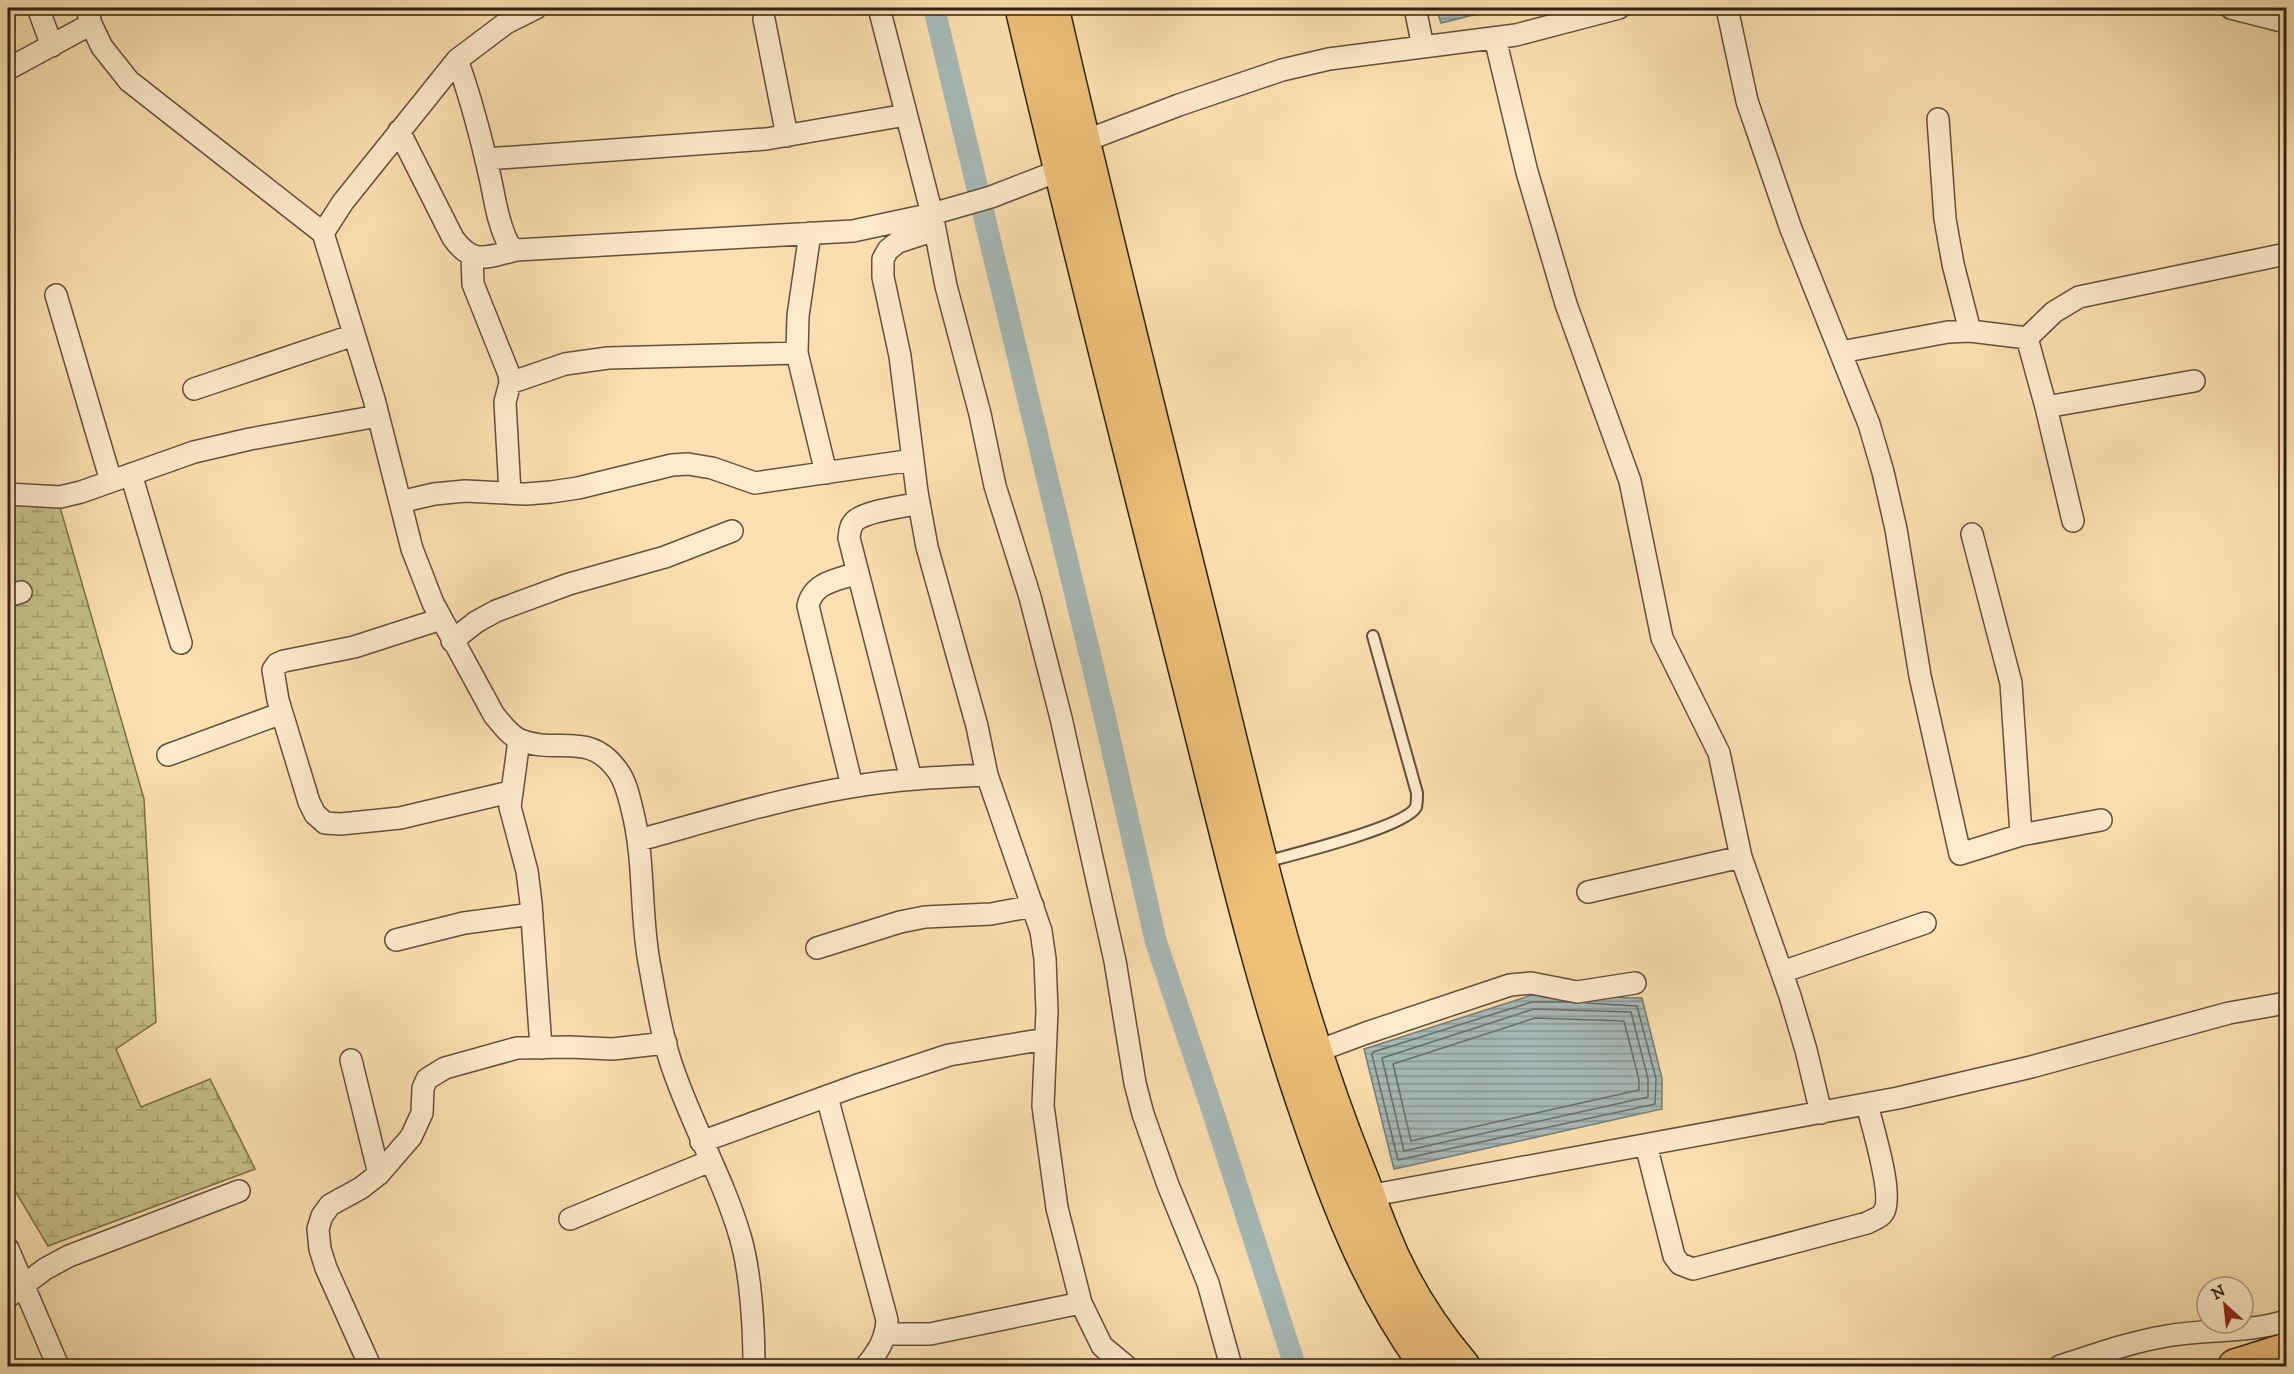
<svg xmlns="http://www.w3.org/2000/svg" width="2294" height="1374" font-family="'IM FELL DW Pica',serif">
<defs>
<pattern id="wetland-marsh" width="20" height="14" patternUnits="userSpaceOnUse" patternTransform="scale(1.5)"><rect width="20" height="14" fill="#c4c188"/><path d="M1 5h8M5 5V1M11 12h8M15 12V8" fill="none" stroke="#a09c6e"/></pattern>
<pattern id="water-rules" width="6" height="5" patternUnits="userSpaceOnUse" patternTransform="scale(1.5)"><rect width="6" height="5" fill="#a6bab8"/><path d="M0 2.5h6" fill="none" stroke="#889795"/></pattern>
</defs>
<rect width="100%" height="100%" fill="#fde0b1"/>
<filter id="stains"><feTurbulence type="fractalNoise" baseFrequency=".00333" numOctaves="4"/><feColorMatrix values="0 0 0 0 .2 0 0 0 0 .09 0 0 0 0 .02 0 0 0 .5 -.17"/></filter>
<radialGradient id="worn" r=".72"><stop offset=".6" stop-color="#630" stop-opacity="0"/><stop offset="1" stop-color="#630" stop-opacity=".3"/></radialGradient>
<!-- wetland -->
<path fill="url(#wetland-marsh)" stroke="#7a704f" stroke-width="1.5" d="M8 505 60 507 144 799 156 1022 116 1049 141 1107 210 1079 255 1169 48 1246 8 1179Z"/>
<!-- water -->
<path fill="url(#water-rules)" stroke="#777c77" stroke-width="1.5" d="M1436 8H1501L1441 23Z
M1532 995 1642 998 1662 1078V1109L1394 1169 1364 1049Z"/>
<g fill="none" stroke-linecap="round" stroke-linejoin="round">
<!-- shore -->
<path stroke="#6b6d67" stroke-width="1.5" d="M1568 1002H1532L1373 1052 1372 1055 1398 1160 1655 1104 1656 1079 1637 1006 1585 1003
M1534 1009 1631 1012 1648 1079V1097L1404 1151 1382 1058Z
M1535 1018 1624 1021 1639 1080V1090L1411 1141 1393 1064Z"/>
<!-- canal -->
<path stroke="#a6bab8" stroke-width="22" d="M934 8 1102 705 1156 942 1212 1109 1295 1366"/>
<!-- service casing -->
<g stroke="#63503d" stroke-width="14">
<path id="service" d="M1265 862C1291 855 1406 827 1416 807 1417 803 1417 797 1417 793L1373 636"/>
</g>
<!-- minor casing -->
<g stroke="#63503d" stroke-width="24">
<path id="minor" d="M38 8 52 46
M87 8 91 24 102 47 129 81 323 233 374 399 412 549 433 603 494 715C501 723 509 735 520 740 558 755 589 730 618 771 626 782 629 797 632 809 645 859 640 912 649 962 655 994 660 1029 670 1060 689 1120 722 1175 740 1236 751 1273 754 1328 754 1366
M879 8 932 214 946 286 980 414 995 486 1030 597 1061 718 1115 961 1135 1083 1143 1114 1168 1185 1208 1283 1231 1366
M1415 8 1423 47
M1727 8 1747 101 1791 229 1869 424 1883 472 1896 529 1920 676 1960 854 2021 835
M2231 8 2286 22
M764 19 787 136
M1495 38 1527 172 1566 304 1630 481 1662 638 1719 753 1741 857 1790 996 1806 1050 1821 1113
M457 60C471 98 481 137 490 177 495 199 497 220 507 241 509 246 512 248 516 250L853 231 932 214 991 197 1071 166
M8 69 91 24
M1938 119 1945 219 1953 264 1970 331
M399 131 453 238C473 266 487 257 516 250
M1082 142 1179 105 1282 70 1329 59 1516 35 1619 8
M486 159 766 139 906 115
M323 233 343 202 457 60 506 23 536 8
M810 233 798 316 797 353 826 473
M472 257 473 284 509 374 510 383 505 402 510 493
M56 295 111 481
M2027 338 2054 312 2079 297 2286 254
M1841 352 1948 332 1970 331 2027 338 2046 407 2073 521
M510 383 565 364 608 358 797 353
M194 389 354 335
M2046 407 2194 381
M131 474 181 643
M8 494 60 497 81 492 194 452 250 439 378 416
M400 502 434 494 465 491 526 494 551 492 578 488 672 465 688 464 712 468 755 483 913 460
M1972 534 2011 683 2021 835 2101 820
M8 596 21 592
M441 619 354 647 284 661 277 664 273 670 278 700 309 802 315 814 325 823 341 824 400 818 510 792
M452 641 476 622 496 611 569 584 665 557 732 531
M519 740 510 807 527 871 531 903 541 1048
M168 755 282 713
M987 775 1041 931 1045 959 1047 1011 1043 1106 1057 1208 1081 1303 1102 1346 1126 1366
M911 779 849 538C850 531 850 525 856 520 869 510 903 507 919 503
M852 786 808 606C813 582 837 580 858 573
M639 840C709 821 779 799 851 787 896 779 942 777 987 775L977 726 927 547 917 492 900 356 883 277V259L888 250 898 242 935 230
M1588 892 1741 857
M396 940 464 923 532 914
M817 948 900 922 925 917 991 914 1033 906
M1782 972 1925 923
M1315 1052 1366 1033 1510 985 1531 983 1577 992 1635 983
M351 1060 379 1174
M827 1097 887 1320C886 1339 878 1352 866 1366
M701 1142 855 1086 949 1055 1046 1039
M1646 1145 1674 1256 1680 1264 1693 1269 1867 1223C1872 1220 1880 1218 1883 1213 1895 1197 1872 1126 1867 1104
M1368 1196 1898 1098 2031 1067 2229 1013 2286 1003
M570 1219 710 1161
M8 1249 58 1366
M8 1297 45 1269 69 1256 239 1191
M886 1334H930L1081 1303
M370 1366 326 1268 320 1249 318 1229 322 1216 330 1205 361 1188 379 1174 411 1137 422 1113 423 1088 427 1079 445 1068 517 1048 569 1047 613 1049 666 1043
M2060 1366C2095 1355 2130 1342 2167 1336 2207 1329 2247 1333 2286 1321"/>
</g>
<!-- primary casing -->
<g stroke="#302016" stroke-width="36">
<path id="primary" d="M1022 8C1078 247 1139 485 1199 723 1232 855 1263 987 1308 1116 1338 1204 1371 1290 1427 1366
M1052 8C1101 222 1155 435 1208 649 1251 825 1291 1003 1359 1172 1367 1192 1374 1212 1382 1232 1401 1281 1430 1327 1463 1366"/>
</g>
<!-- trunk casing -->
<g stroke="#302016" stroke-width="36">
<path id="trunk" d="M2235 1366 2286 1350"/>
</g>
<!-- service -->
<use href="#service" stroke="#feebcc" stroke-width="10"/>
<!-- minor -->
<use href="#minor" stroke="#feebcc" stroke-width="21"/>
<!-- primary -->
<use href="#primary" stroke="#eec078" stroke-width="33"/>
<!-- trunk -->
<use href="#trunk" stroke="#eec078" stroke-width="33"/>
</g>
<!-- margin -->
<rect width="2294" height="1374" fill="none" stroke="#fde0b1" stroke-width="30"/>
<rect x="9" y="9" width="2276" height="1356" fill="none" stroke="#302016" stroke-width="3"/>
<rect x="15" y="15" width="2264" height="1344" fill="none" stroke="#302016" stroke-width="1.5"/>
<!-- north arrow -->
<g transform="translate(2225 1305) rotate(333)"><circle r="28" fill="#feebcc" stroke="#ac9a83" stroke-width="1.5"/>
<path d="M0-4.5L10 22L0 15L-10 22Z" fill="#8f2418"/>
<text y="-9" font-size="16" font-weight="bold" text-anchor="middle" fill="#302016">N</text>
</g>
<rect width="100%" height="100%" filter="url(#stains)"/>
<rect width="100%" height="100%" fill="url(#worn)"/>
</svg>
